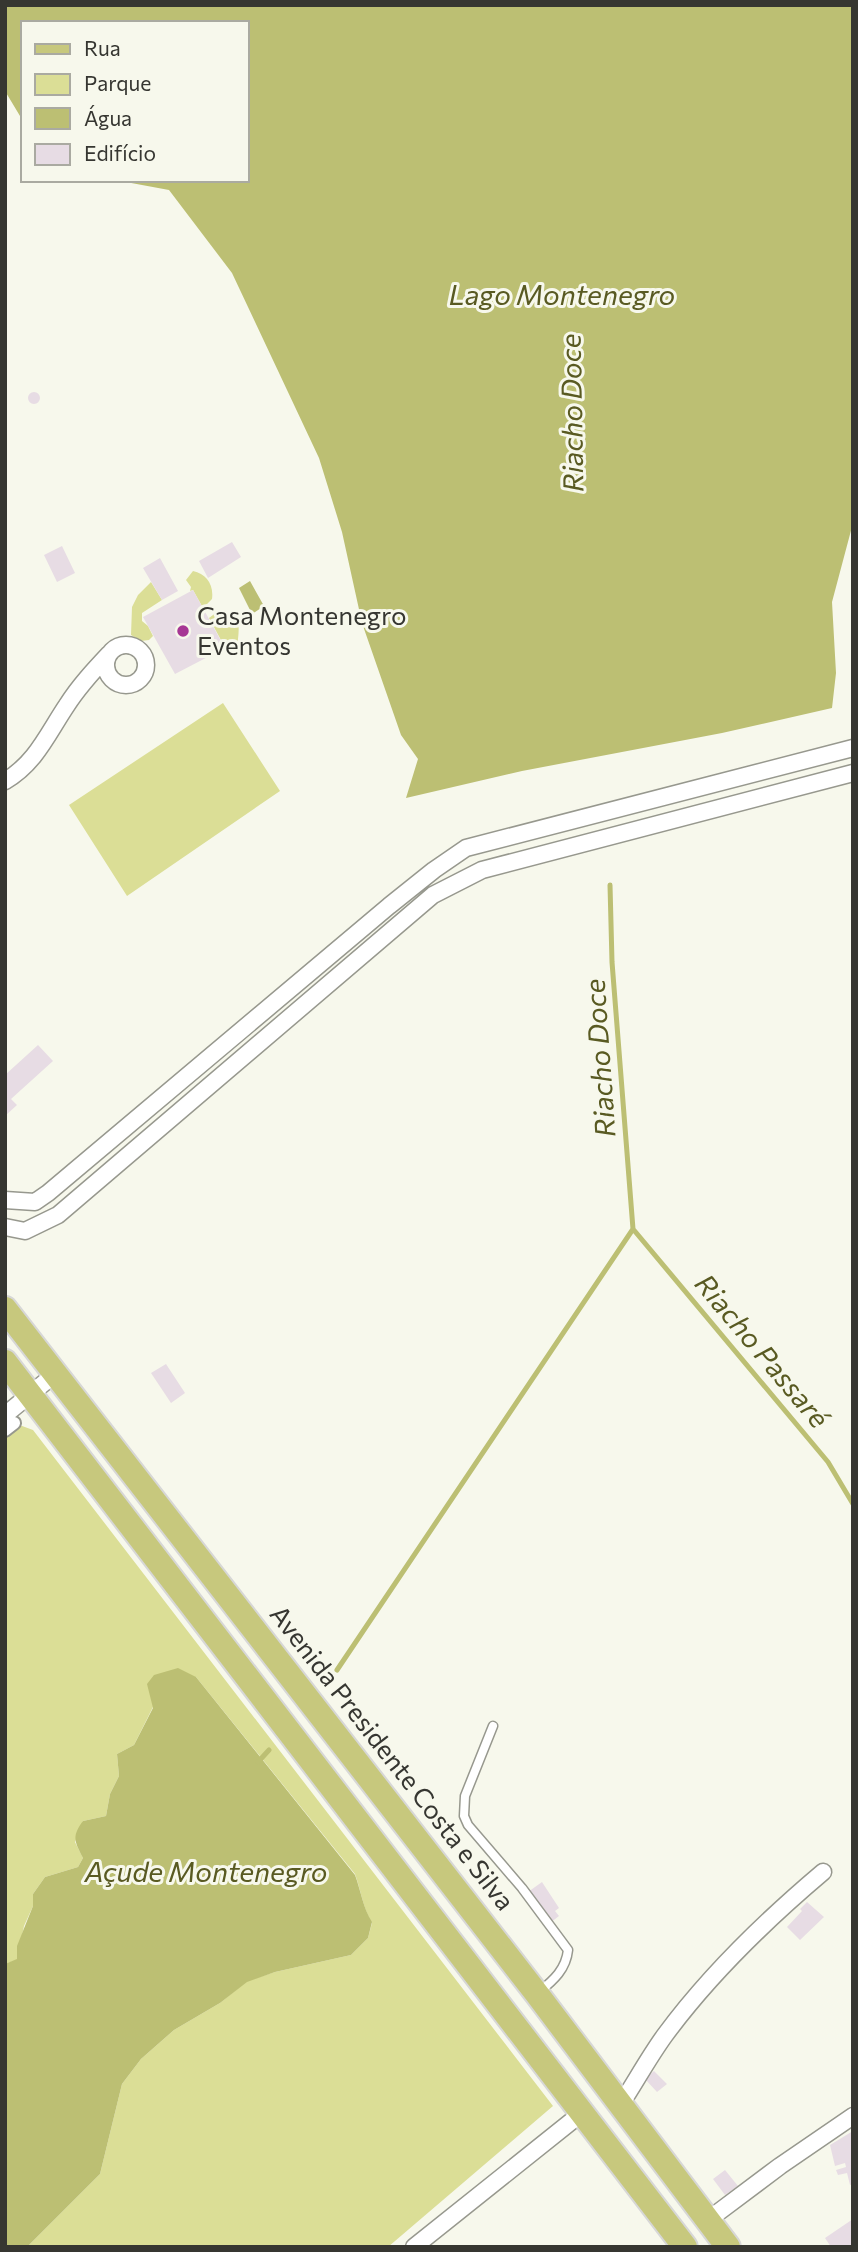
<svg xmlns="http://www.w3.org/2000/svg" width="858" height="2252" font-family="Commissioner,sans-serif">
<rect width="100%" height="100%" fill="#f7f8ec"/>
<!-- green -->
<path fill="#dbde96" d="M193 571C206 574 214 584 212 599L203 608 193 590 190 591 191 587 186 580Z
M151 582 162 600 142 613V621L148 626 153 636 149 640 141 641 131 635 132 607 138 595Z
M217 612C239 611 240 621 238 639 237 646 239 651 236 657H232L228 653 209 618Z
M223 703 280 791 127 896 69 805Z
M14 1423 33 1430 553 2106 388 2247H27L100 2174 122 2084 141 2059 174 2030 220 2003 247 1981 275 1972 351 1955 368 1938 372 1923C363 1908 361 1891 355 1874L196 1677 153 1707 134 1745 117 1754 119 1776 110 1794 106 1816 83 1821 75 1842 83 1858 78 1867 45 1877 33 1894V1906L24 1926 17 1960 5 1964V1430Z"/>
<!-- water -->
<path fill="#bcbf73" d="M5 5H853V523L832 602 836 673 832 708 722 733 522 771 406 798 418 759 401 735 362 623 342 532 319 458 232 273 169 190 115 180H247V23H23V121L5 91Z
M250 581 264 606 252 614 239 588Z
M178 1668 196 1677 355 1875C361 1891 363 1908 372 1922L368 1938 351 1955 275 1972 247 1982 220 2003 174 2030 141 2059 122 2084 100 2174 27 2247H5V1964L17 1959V1946L33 1906V1894L45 1877 78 1867 83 1858C75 1842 71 1837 83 1821L106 1816 110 1794 119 1776 117 1754 134 1745 153 1708 147 1684 154 1675Z"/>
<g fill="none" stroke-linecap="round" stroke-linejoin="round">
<!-- stream -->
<path stroke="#bcbf73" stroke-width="5" d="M610 885 612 962 633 1229
M633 1229 828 1462 853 1504
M337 1670 633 1229
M258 1762 269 1750"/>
</g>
<!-- building -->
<path fill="#e7dce4" d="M28 398a6 6 0 1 1 12 0a6 6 0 1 1-12 0Z
M232 542 241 557 208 578 199 561Z
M62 546 75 573 57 582 44 555Z
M160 558 178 591 162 600 143 568Z
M193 590 225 648 175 674 143 617Z
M38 1045 53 1061 11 1099 17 1105 5 1116V1075Z
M166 1364 185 1393 171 1403 151 1373Z
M542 1882 559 1908 555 1911 559 1916 550 1923 528 1892Z
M807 1902 824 1917 800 1940 787 1927 802 1911 800 1909Z
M654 2071 667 2084 657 2092 645 2079Z
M853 2131V2184L850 2185 847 2173 838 2175 836 2170 846 2167 845 2163 835 2166 830 2145Z
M725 2170 738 2186 725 2195 713 2179Z
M853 2219V2247H831L825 2238Z"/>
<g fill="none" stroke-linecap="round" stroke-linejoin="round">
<!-- service casing -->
<g stroke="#97988e" stroke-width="11">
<path id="service" d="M493 1726 465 1796 464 1816 468 1825 522 1888 568 1950C566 1969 554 1980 539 1992"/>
</g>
<!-- pedestrian casing -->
<g stroke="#97988e" stroke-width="16">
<path id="pedestrian" d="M5 1430 14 1423"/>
</g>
<!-- minor casing -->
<g stroke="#97988e" stroke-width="19">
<path id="minor" d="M106 665a20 20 0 1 1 40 0a20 20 0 1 1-40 0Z
M5 781C36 763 48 733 67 705 79 686 94 670 109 654
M5 1200 35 1202 48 1193 389 906 434 870 466 848 853 748
M5 1227 25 1231 58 1215 433 895 482 870 853 773
M5 1415 55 1374
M621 2104C636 2081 649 2057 665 2035 710 1974 765 1921 823 1872
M708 2220 780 2166 853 2116
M414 2247 583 2112"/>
</g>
<!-- primary casing -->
<g stroke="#d7d7d6" stroke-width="28">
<path id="primary" d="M5 1309 537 1994 728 2247
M5 1362 685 2247"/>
</g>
<!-- service -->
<use href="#service" stroke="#fff" stroke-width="8"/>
<!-- pedestrian -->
<use href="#pedestrian" stroke="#fff" stroke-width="12"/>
<!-- minor -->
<use href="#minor" stroke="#fff" stroke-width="16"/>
<!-- primary -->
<use href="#primary" stroke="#c7c87d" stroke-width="24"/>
</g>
<!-- markers -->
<circle fill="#a63794" stroke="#f7f8ec" stroke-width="2.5" cx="183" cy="631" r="7"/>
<g text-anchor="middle" stroke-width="6" stroke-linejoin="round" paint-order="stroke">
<!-- poi labels -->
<g font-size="26" fill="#363631" stroke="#f7f8ec" text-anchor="start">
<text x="197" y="625">Casa Montenegro<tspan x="197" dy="30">Eventos</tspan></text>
</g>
<!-- street labels -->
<g font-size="26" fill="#363631" stroke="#f7f8ec">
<text transform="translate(392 1758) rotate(52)" y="9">Avenida Presidente Costa e Silva</text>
</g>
<!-- water labels -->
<g font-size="28" font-style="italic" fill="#595a22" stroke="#f7f8ec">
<text x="562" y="305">Lago Montenegro</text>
<text transform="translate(572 413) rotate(-91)" y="10">Riacho Doce</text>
<text transform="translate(600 1058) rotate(-94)" y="10">Riacho Doce</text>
<text transform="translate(762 1351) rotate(50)" y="10">Riacho Passaré</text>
<text x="206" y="1882">Açude Montenegro</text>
</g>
</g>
<!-- border -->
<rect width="858" height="2252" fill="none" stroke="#363631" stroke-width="14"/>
<!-- legend -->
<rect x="21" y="21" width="228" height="161" fill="#f7f8ec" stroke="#aaaaa1" stroke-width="2"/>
<rect x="35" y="44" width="35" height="10" fill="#c7c87d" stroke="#aaaaa1" stroke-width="2"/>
<text x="84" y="56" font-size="21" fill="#363631">Rua</text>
<rect x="35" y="74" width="35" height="21" fill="#dbde96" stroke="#aaaaa1" stroke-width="2"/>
<text x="84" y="91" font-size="21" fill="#363631">Parque</text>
<rect x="35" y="108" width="35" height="21" fill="#bcbf73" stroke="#aaaaa1" stroke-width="2"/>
<text x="84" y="126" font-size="21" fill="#363631">Água</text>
<rect x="35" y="144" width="35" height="21" fill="#e7dce4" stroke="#aaaaa1" stroke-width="2"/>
<text x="84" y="161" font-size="21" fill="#363631">Edifício</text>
</svg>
